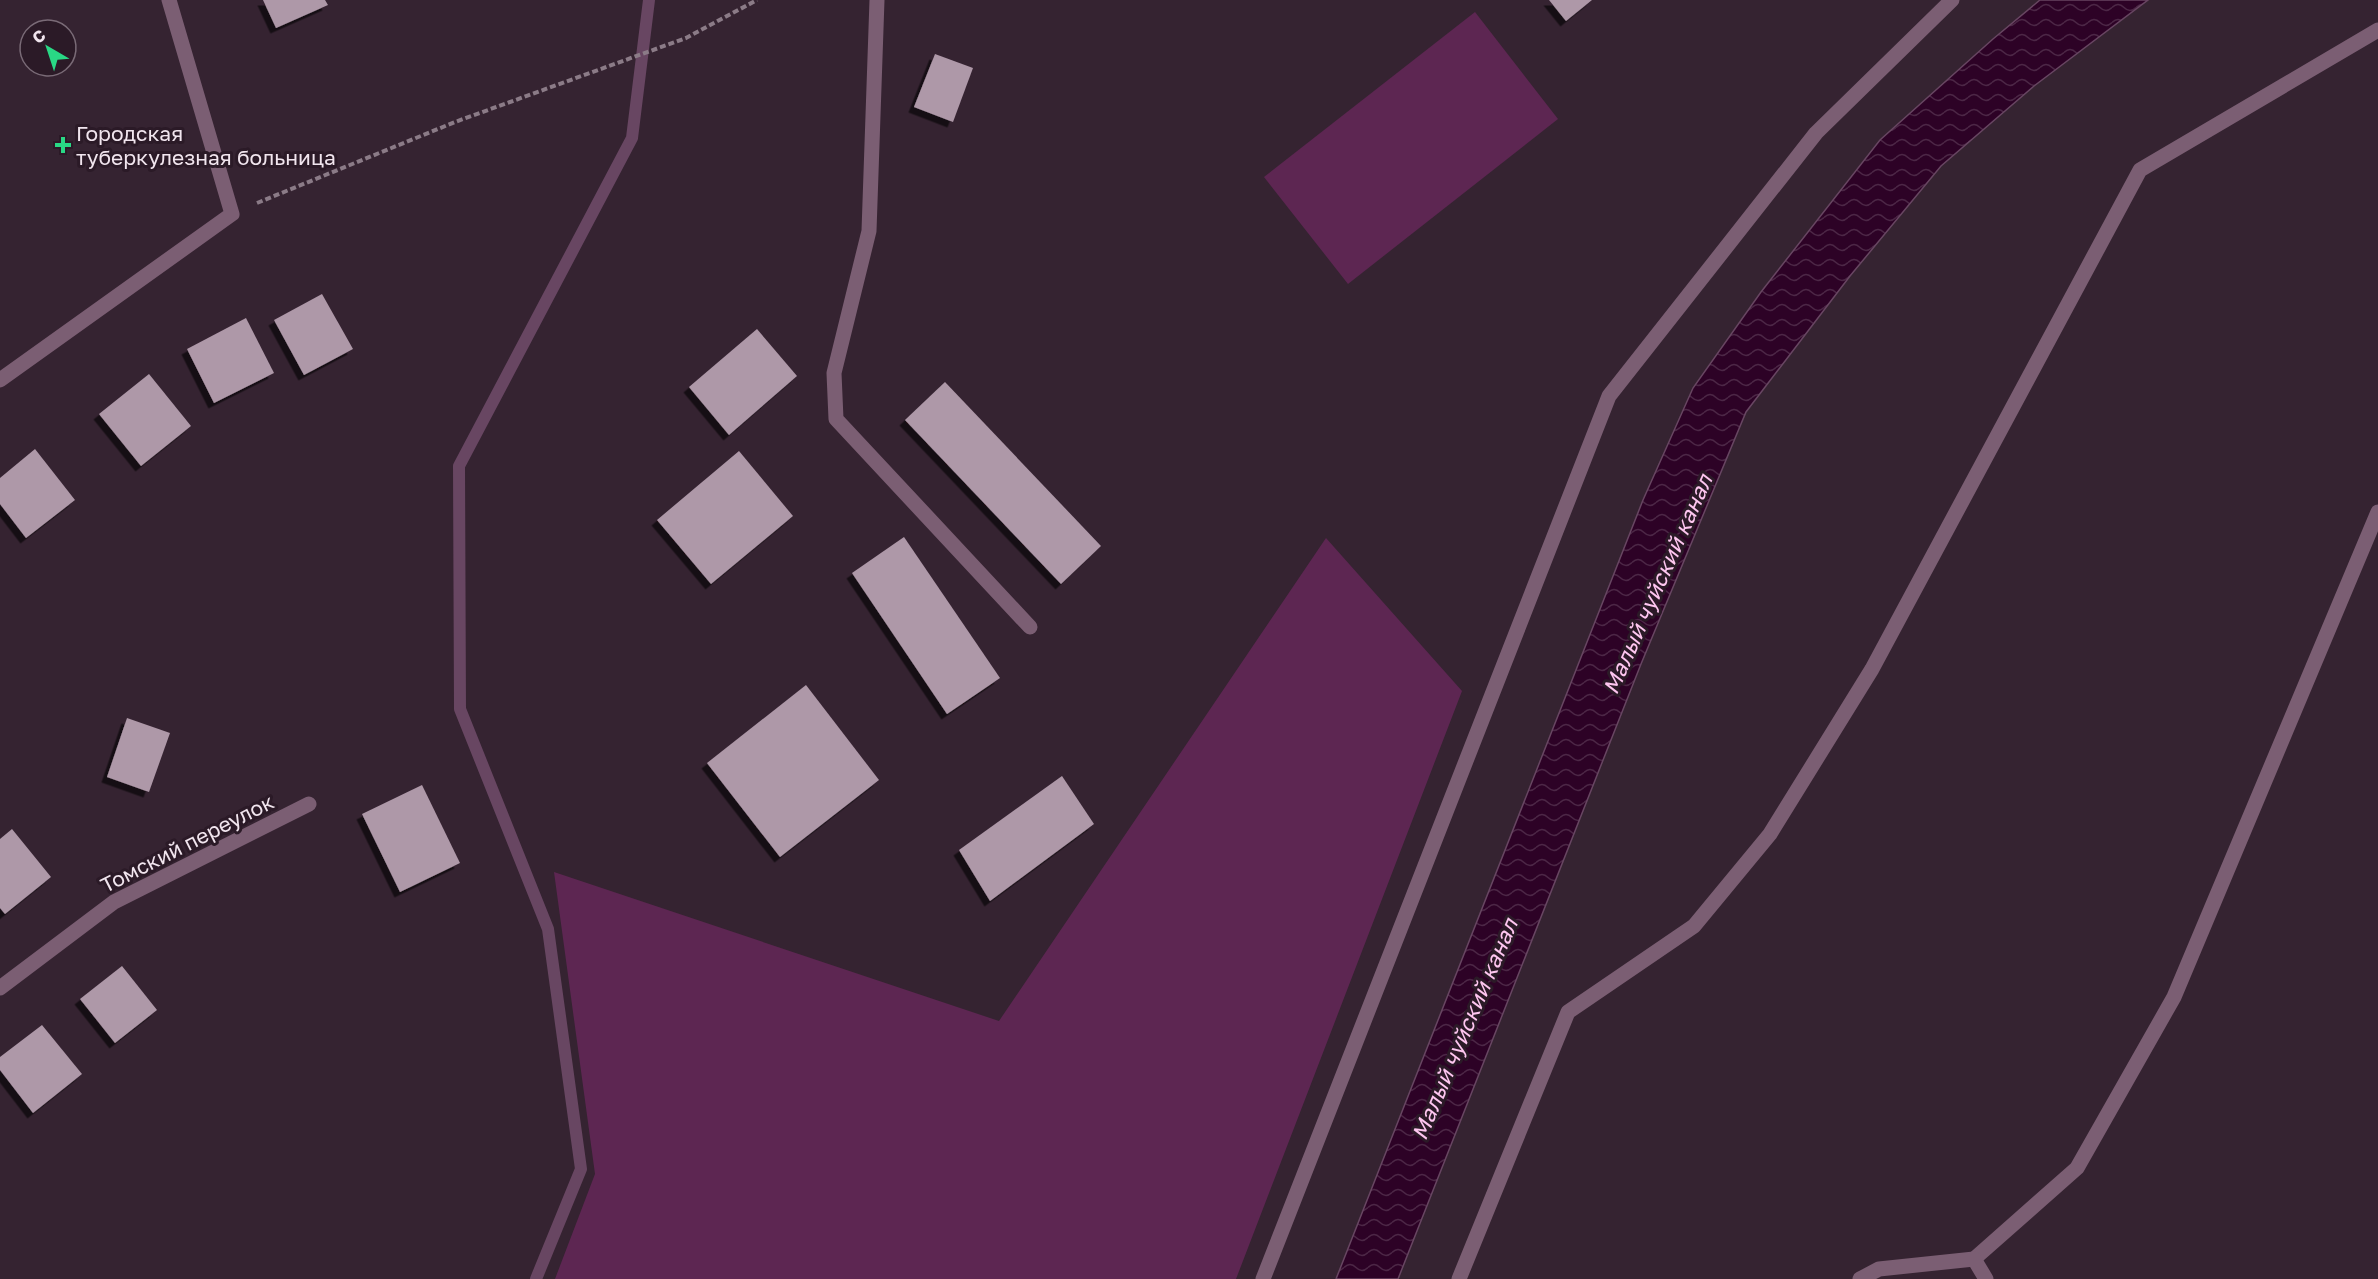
<svg xmlns="http://www.w3.org/2000/svg" width="2378" height="1279" font-family="'Golos Text',sans-serif">
<style>
.grass{fill:#5d2652}
.water{fill:url(#water-waves);stroke:#684662;stroke-width:1.5}
.lines{fill:none;stroke-linecap:round;stroke-linejoin:round}
.stream{stroke:#684662;stroke-width:12}
.building{fill:#ae98a8;filter:url(#shadow)}
.path{stroke:#8b7b87;stroke-width:4;stroke-dasharray:6 3;stroke-linecap:butt}
.street{stroke:#7b5e73;stroke-width:15}
.poi-dot{fill:#29d885;stroke:#2b1a27;stroke-width:2}
.labels{text-anchor:middle;dominant-baseline:central;stroke-width:6;stroke-linejoin:round;paint-order:stroke}
.poi-label{font-size:21px;fill:#f1e5ee;stroke:#2b1a27;text-anchor:start}
.street-label{font-size:21px;fill:#f1e5ee;stroke:#2b1a27}
.water-label{font-size:22px;font-style:italic;fill:#fec6f0;stroke:#2b1a27}
</style>
<defs>
<pattern id="water-waves" width="16" height="10" patternUnits="userSpaceOnUse" patternTransform="scale(1.5)"><rect width="16" height="10" fill="#2d0226"/><path d="M0 5q4-4 8 0t8 0" fill="none" stroke="#4c2746"/></pattern>
<filter id="shadow"><feDropShadow dx="-5.5" dy="5.5" stdDeviation="0" flood-color="#0009"/></filter>
</defs>
<rect width="100%" height="100%" fill="#352331"/>
<!-- grass -->
<g class="grass">
<path d="M1475,12l83,107 -210,165 -84,-107z"/>
<path d="M1326,538l136,153 -226,588h-681l40,-105 -41,-302 445,149z"/>
</g>
<!-- water -->
<path class="water" d="M2040,0h108l-114,86 -93,80 -91,110 -104,136 -105,252 -243,615h-62l307,-779 50,-112 68,-96 119,-152 113,-101z"/>
<g class="lines">
<!-- stream -->
<path class="stream" d="M536,1279l45,-110 -33,-240 -88,-220 -1,-243 173,-328 17,-138"/>
</g>
<!-- building -->
<g class="building">
<path d="M263,0h62l3,5 -52,23z"/>
<path d="M1549,0h43l-26,21z"/>
<path d="M935,54l38,14 -20,54 -39,-15z"/>
<path d="M322,294l31,55 -49,26 -30,-55z"/>
<path d="M246,318l28,55 -60,30 -27,-54z"/>
<path d="M757,329l40,47 -68,59 -40,-48z"/>
<path d="M149,374l42,52 -50,40 -42,-52z"/>
<path d="M945,382l156,164 -40,38 -156,-164z"/>
<path d="M35,449l40,51 -49,38 -26,-34v-26z"/>
<path d="M739,451l54,65 -82,68 -54,-64z"/>
<path d="M904,537l96,141 -53,36 -95,-141z"/>
<path d="M806,685l73,95 -99,77 -73,-94z"/>
<path d="M127,718l43,15 -21,59 -42,-15z"/>
<path d="M1062,776l32,48 -104,77 -31,-51z"/>
<path d="M422,785l38,78 -60,29 -38,-78z"/>
<path d="M12,829l39,48 -46,37 -5,-6v-69z"/>
<path d="M122,966l35,44 -42,33 -35,-44z"/>
<path d="M42,1025l40,49 -49,39 -33,-43v-13z"/>
</g>
<g class="lines">
<!-- path -->
<path class="path" d="M257,203l198,-81 231,-84 71,-38"/>
<!-- street -->
<g class="street">
<path d="M877,0l-8,231 -35,142 2,46 194,208"/>
<path d="M0,380l232,-166 -63,-214"/>
<path d="M0,988l114,-86 195,-98"/>
<path d="M1974,1259l103,-91 97,-171 204,-485"/>
<path d="M1263,1279l346,-883 207,-263 136,-133"/>
<path d="M1459,1279l109,-267 126,-86 76,-92 102,-165 268,-499 238,-140"/>
<path d="M1860,1279l19,-10 95,-10 12,20"/>
</g>
</g>
<!-- markers -->
<path class="poi-dot" d="M60 136h6v6h6v6h-6v6h-6v-6h-6v-6h6z"/>
<g class="labels">
<!-- poi labels -->
<g class="poi-label">
<text x="76" y="133">Городская<tspan x="76" dy="24">туберкулезная больница</tspan></text>
</g>
<!-- street labels -->
<g class="street-label">
<text transform="translate(187 843) rotate(-27)">Томский переулок</text>
</g>
<!-- water labels -->
<g class="water-label">
<text transform="translate(1657 584) rotate(-66)">Малый чуйский канал</text>
<text transform="translate(1464 1029) rotate(-67)">Малый чуйский канал</text>
</g>
</g>
<!-- north arrow -->
<g transform="translate(48 48) rotate(321)"><circle r="28" fill="#2b1a27" stroke="#7a6b77" stroke-width="1.5"/>
<path d="M0-4.5L10 22L0 15L-10 22Z" fill="#29d885"/>
<text y="-9" font-size="16" font-weight="bold" text-anchor="middle" fill="#f1e5ee">С</text>
</g>
</svg>
